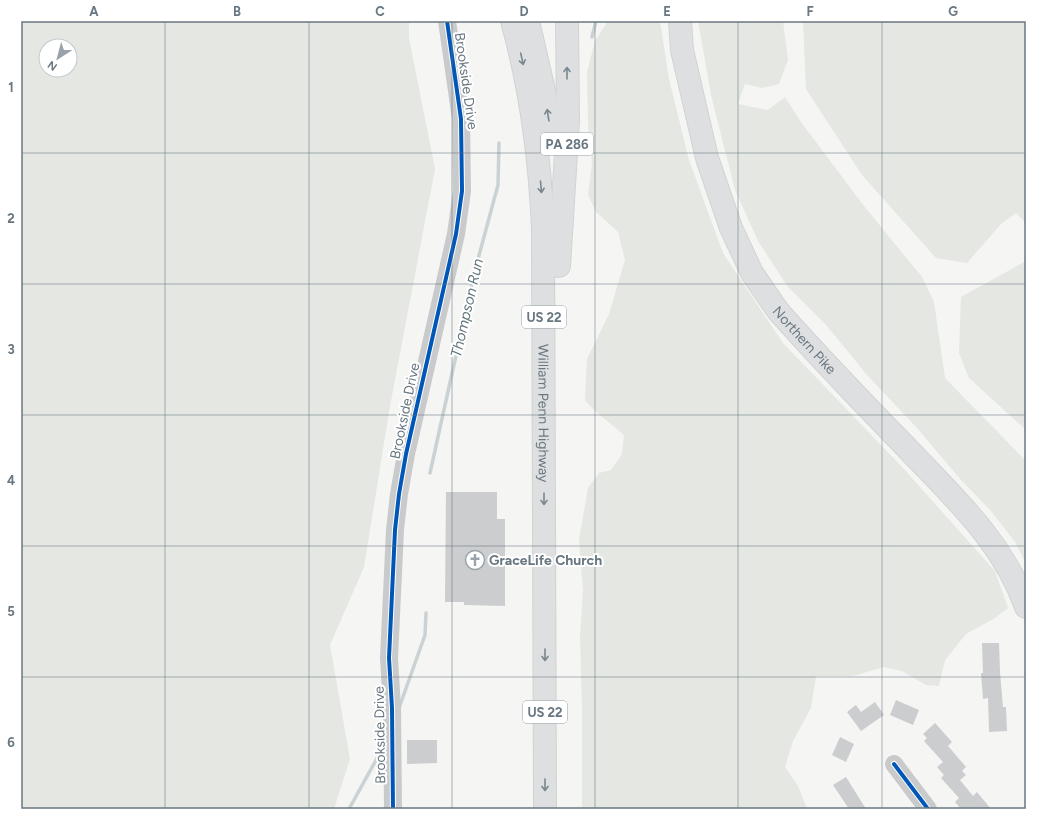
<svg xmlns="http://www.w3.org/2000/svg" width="1047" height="830" font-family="Figtree,sans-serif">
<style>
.green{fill:#e5e7e2;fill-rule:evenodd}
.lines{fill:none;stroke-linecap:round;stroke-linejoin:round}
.stream{stroke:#cad2d4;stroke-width:3.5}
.building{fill:#cccdce}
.major-casing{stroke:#d2d3d3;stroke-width:24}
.highway-casing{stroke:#d1d2d2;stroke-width:24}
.minor{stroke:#c9cacb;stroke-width:18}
.major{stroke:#dedfe0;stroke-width:22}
.highway{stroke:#dedfe0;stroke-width:22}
.cycleway-casing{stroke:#fff;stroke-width:6}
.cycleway{stroke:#0057b8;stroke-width:4}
.oneway{stroke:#7a878f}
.grid{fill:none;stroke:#687781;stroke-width:1;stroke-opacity:0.55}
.labels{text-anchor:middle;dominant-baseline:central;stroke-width:4;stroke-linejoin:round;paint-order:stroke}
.shield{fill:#fff;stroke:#95a0a7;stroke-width:1}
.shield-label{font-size:13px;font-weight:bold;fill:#687781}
.street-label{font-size:14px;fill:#687781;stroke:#fff}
.poi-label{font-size:14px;font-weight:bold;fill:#687781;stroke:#fff;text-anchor:start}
.water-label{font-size:15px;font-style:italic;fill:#63787e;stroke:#fff}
.neatline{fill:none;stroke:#687781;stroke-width:1.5}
.grid-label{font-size:13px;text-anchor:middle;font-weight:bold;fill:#687781}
</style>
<rect width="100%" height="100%" fill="#f5f5f4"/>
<!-- green -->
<g class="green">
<path d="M21,21h388v17l26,131 -45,237 -26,161 -34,78 20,114 -16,50h-313zM46,46h24v24h-24z"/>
<path d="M608,21h52l9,58 20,81 34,93 60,90 120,125 92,103 13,37 -13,10 -29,16 -21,26 -6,26 -13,-1 -24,-14 -18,-4 -31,9h-37l-5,32 -18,33 -8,26 13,19 9,23h-225v-103l-2,-69 3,-46 -4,-51 9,-52 11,-15 12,-3 11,-16 2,-19c-14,-13 -27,-20 -39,-35l2,-41 22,-45 16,-54 -7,-28 -22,-20 -8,-17 4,-31 -4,-41 -1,-51 8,-31z"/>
<path d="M698,21h85l5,39 -9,24 -17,4 -17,-4 -7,20 30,6 17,-13 16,25 63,84 58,71 12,25 11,76 81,83v103l-11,-22 -24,-31 -30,-31 -44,-52 -50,-53 -40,-49 -39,-39 -30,-46 -23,-51 -24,-95z"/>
<path d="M803,21h223v202l-10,-10 -15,11 -34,39 -31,-5 -74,-83 -56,-86z"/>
<path d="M1026,261v169l-57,-52 -10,-25 2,-56z"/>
</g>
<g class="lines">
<!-- stream -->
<g class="stream">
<path d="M592,37l4,-16"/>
<path d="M430,473l44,-199 24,-89 1,-42"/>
<path d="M399,708l26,-73 1,-22"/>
<path d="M349,809l26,-47 10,-21"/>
</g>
</g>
<!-- building -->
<g class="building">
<path d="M446,492h51v27h8v87l-41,-1v-3h-19z"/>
<path d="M982,643h17l1,29 3,35h3l1,24 -18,1 -1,-34 -5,1 -2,-26h2z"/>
<path d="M896,700l23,10 -6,15 -23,-10z"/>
<path d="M875,702l9,13 -23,16 -14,-19 9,-7 5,7z"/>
<path d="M935,723l17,19 -4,4 18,21 -4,4 4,4 -6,5 13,16 4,-4 14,17h-30l-6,-7 4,-4 -18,-20 3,-3 -7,-8 6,-5 -19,-21 3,-3 -4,-4z"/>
<path d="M840,737l14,7 -8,18 -14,-7z"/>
<path d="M407,740h30v23l-30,1z"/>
<path d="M846,777l20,32h-17l-16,-24z"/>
</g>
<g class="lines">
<!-- major casing -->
<g class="major-casing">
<g id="major">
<path id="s1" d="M680,21l2,29 25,108 24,70 21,45 26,38c41,46 84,91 127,135 47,50 98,95 121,161"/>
<path d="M559,266l9,-145 -1,-100"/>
</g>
</g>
<!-- highway casing -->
<g class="highway-casing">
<g id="highway">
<path id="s2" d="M512,21c19,68 28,138 31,208l2,580"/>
<path d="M528,21l17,74 7,47"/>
</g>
</g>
<!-- minor -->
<g class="minor">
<path d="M894,764l34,45"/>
<path d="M393,809l-1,-101 -3,-50 6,-128 4,-36 7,-40 50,-220 6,-43 -1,-72 -14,-98"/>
</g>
<!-- major -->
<use href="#major" class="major"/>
<!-- highway -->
<use href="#highway" class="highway"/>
<!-- cycleway casing -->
<g class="cycleway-casing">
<g id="cycleway">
<path d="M894,764l34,45"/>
<path d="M393,809l-1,-101 -3,-50 6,-128 4,-36 7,-40 50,-220 6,-43 -1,-72 -14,-98"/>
</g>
</g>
<!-- cycleway -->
<use href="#cycleway" class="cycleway"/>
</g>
<!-- one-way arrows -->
<defs><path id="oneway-shaft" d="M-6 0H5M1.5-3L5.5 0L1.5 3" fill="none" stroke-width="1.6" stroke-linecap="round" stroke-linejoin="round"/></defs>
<g class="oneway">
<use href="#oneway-shaft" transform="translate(522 59) rotate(77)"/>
<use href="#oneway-shaft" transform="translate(567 73) rotate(-90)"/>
<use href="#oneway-shaft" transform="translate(548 115) rotate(-99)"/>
<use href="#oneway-shaft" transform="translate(541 187) rotate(85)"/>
<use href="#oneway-shaft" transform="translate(544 499) rotate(90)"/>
<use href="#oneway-shaft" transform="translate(545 655) rotate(90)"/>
<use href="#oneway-shaft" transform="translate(545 785) rotate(90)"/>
</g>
<!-- grid -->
<path class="grid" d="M165,21v788M309,21v788M452,21v788M595,21v788M738,21v788M882,21v788M21,153h1005M21,284h1005M21,415h1005M21,546h1005M21,677h1005"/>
<!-- icons -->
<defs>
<g id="church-ring" transform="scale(1)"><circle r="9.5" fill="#fff" stroke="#99a3a9" stroke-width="1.5"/><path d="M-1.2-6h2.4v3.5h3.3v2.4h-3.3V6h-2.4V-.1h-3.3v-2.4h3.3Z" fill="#99a3a9"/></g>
</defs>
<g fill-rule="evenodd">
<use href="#church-ring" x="475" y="560"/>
</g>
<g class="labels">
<!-- shield labels -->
<g class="shield">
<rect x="541" y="133" width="52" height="22" rx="3"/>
<rect x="522" y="306" width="44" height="22" rx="3"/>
<rect x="523" y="701" width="44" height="22" rx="3"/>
</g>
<g class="shield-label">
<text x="567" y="144">PA 286</text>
<text x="544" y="317">US 22</text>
<text x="545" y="712">US 22</text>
</g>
<!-- street labels -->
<g class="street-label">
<text transform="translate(466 81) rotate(82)">Brookside Drive</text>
<text stroke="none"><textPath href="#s1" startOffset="349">Northern Pike</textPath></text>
<text transform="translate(405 411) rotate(-78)">Brookside Drive</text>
<text stroke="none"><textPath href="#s2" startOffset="395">William Penn Highway</textPath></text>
<text transform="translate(380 735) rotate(-91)">Brookside Drive</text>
</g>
<!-- poi labels -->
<g class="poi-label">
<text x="489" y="560">GraceLife Church</text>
</g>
<!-- water labels -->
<g class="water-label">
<text transform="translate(467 308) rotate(-77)">Thompson Run</text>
</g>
</g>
<!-- border -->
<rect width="1047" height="830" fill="none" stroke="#ffffff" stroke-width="44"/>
<!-- north arrow -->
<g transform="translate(58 58) rotate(216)"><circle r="19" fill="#ffffff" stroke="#c3c9cd"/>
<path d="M0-3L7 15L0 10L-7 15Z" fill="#99a3a9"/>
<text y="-6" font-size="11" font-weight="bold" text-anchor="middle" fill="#687781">N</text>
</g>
<rect x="22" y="22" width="1003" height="786" class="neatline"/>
<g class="grid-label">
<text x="94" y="16">A</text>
<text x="237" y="16">B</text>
<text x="380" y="16">C</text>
<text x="524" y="16">D</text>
<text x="667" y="16">E</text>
<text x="810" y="16">F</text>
<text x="953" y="16">G</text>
<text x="11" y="92">1</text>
<text x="11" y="223">2</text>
<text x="11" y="354">3</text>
<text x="11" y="485">4</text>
<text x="11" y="616">5</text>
<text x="11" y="747">6</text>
</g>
</svg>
